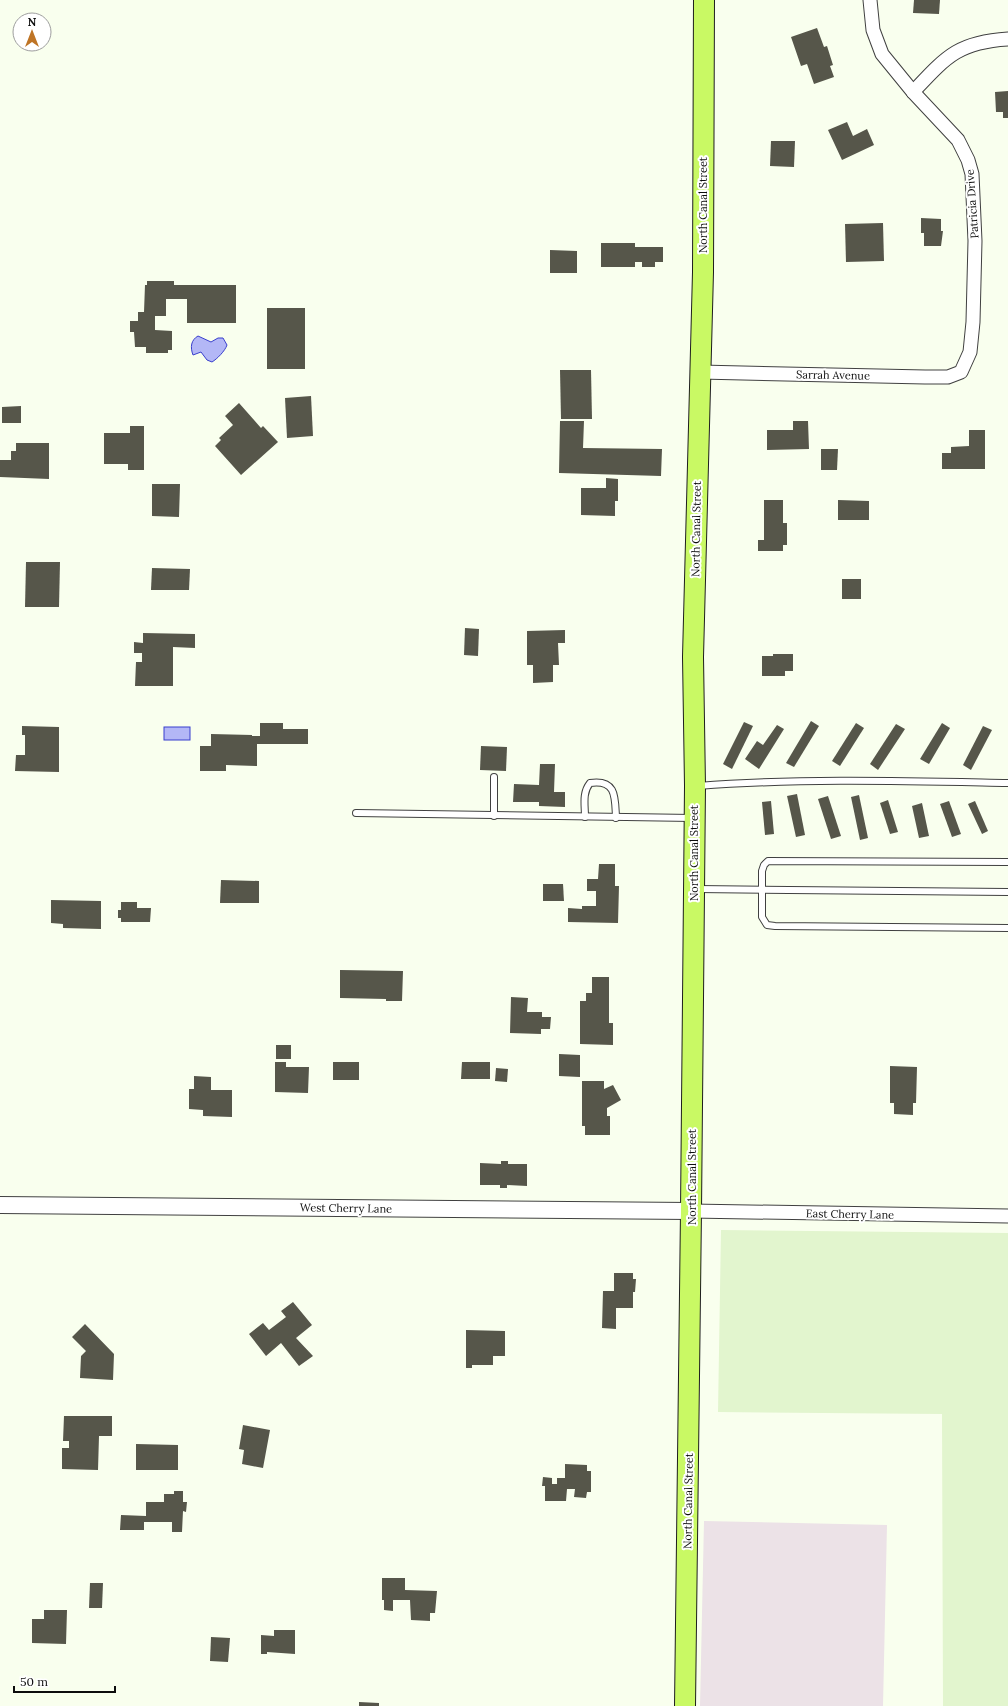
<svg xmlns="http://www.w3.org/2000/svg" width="1008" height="1706" font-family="Lora,serif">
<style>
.industrial{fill:#ece2e7}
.farmland{fill:#e2f5ce}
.water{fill:#b3b7f6;stroke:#393fcd}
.building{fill:#56564a}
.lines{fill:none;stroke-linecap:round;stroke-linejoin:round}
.service-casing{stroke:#404040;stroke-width:8}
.minor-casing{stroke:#404040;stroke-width:15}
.tertiary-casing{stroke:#404040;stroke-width:18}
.primary-casing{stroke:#1e1e1e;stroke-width:22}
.service{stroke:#fff;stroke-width:6}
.minor{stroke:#fff;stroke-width:13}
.tertiary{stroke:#fff;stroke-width:16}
.primary{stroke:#c9f964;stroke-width:20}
.labels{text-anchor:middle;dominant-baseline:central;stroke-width:4;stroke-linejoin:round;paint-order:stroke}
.street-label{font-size:11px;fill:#0d0d0d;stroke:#fff}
</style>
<rect width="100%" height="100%" fill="#f9ffee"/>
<!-- industrial -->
<path class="industrial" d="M704,1521l183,4 -4,181h-183z"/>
<!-- farmland -->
<path class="farmland" d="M721,1230l287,3v473h-65l-1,-292 -224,-2z"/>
<!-- water -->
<g class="water">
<path d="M198,336l13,6 7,-4h5l4,7c-2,6 -10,14 -15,17l-5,-2 -6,-8 -8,3c-3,-8 -2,-15 5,-19z"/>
<rect x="164" y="727" width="26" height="13"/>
</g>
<!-- building -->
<g class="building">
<path d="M914,0h26l-1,14 -26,-1z"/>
<path d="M817,28l7,19 3,-1 6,19 -3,1 4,11 -20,7 -7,-20 -6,2 -10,-29z"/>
<path d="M1008,91v27h-5v-6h-7l-1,-20z"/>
<path d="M847,122l6,14 14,-7 7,16 -32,15 -14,-30z"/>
<path d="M771,141h24l-1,26 -24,-1z"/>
<path d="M921,218l20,1v12h2l-2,15h-17v-13h-3z"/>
<path d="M883,223l1,38 -38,1 -1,-38z"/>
<path d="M601,243h34v4h28v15h-8v5h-13v-5h-7v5h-34z"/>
<path d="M550,250l27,1v22h-27z"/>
<path d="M147,281h27v4h62v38h-49v-24h-21v17h-11v14l17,1v19h-4v3h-22v-6h-11l-1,-15h-4v-11h8v-9h6l1,-27h2z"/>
<rect x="267" y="308" width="38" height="61"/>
<path d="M560,370h31l1,49h-31z"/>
<path d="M311,396l2,40 -26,2 -2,-40z"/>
<path d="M239,403l22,25 2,-2 15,16 -37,33 -26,-29 6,-6 -2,-2 14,-13 -8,-9z"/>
<path d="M21,406v17h-19v-16z"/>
<path d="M560,421h24l-1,27 79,1 -1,27 -102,-3z"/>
<path d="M793,421h15l1,28 -42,1v-20h26z"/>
<path d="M130,426h14v44h-16v-6h-24v-31h26z"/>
<path d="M969,430h16v39h-43v-16h9v-6l18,-1z"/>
<path d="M16,443h33v36l-49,-2v-17h11v-9h5z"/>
<path d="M821,449h17l-1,21h-16z"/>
<path d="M606,478l12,1v22h-3v15l-34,-1v-27h25z"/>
<path d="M152,484h28l-1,33 -27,-1z"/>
<path d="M764,500h19v23h4v22h-4v6h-25v-11h6z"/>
<path d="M838,500l31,1v19h-31z"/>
<path d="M26,562h34l-1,45h-34z"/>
<path d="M152,568l38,1 -1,21h-38z"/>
<rect x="842" y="579" width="19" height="20"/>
<path d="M465,628l14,1 -1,27 -14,-1z"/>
<path d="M565,630v13h-7l1,22h-6v17l-20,1v-18h-6v-34z"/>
<path d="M143,633l52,1v14l-22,-1v39h-38l1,-24h6v-9h-8v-11l9,1z"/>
<path d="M773,654h20v17h-8v5h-23v-20h11z"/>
<path d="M811,721l8,5 -25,41 -8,-4z"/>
<path d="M744,722l9,4 -21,43 -9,-5z"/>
<path d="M260,723h23v6h25v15h-51v22l-31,-1v6h-26v-25h11v-12l41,1v1h8z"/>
<path d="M856,723l8,5 -24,38 -8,-5z"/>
<path d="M942,723l8,5 -21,36 -9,-5z"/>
<path d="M896,724l9,5 -27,41 -8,-6z"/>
<path d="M777,725l7,4 -25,40 -14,-10 12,-18 6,4z"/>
<path d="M22,726l37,1v45l-44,-1 1,-16h9v-20h-3z"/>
<path d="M983,726l9,4 -21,40 -8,-5z"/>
<path d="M481,746l26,1 -1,24 -26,-1z"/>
<path d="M540,764h15l-1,28h11v15l-26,-1v-4h-26l1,-18 25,1z"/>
<path d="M797,794l8,41 -9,2 -9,-41z"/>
<path d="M859,795l9,43 -8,2 -9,-43z"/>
<path d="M828,796l13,40 -10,3 -13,-40z"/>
<path d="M888,800l10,32 -8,2 -10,-31z"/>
<path d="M771,801l3,33 -9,1 -3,-33z"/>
<path d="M949,801l12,33 -9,3 -12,-33z"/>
<path d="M975,801l13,30 -6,3 -14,-30z"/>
<path d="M922,803l7,33 -10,2 -7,-32z"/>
<path d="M599,864h16v22h4l-1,37 -50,-1v-14l14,1v-3h14v-15h-9v-12h11z"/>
<path d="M221,880l38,1v22h-39z"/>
<path d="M543,884h20l1,17h-21z"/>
<path d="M51,900l50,1v28l-38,-1v-4l-12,-1z"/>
<path d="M121,902h16v6h14l-1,14h-29v-4h-3v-8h3z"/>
<path d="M340,970l63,1 -1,30h-16v-2l-46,-1z"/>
<path d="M592,977h17v46h4v22l-33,-1v-43h6v-8h6z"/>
<path d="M511,997l17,1 -1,14h15v5h9l-1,12h-9v5l-31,-1z"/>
<rect x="276" y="1045" width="15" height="14"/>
<path d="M559,1054l21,1v22l-21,-1z"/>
<path d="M275,1062h11v5h23l-1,26 -33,-1z"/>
<rect x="333" y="1062" width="26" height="18"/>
<path d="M462,1062h28v17h-29z"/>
<path d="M890,1066l27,1 -1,36h-3v12l-19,-1v-11h-4z"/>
<path d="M496,1068l12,1 -1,13 -12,-1z"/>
<path d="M194,1076l17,1v13h21v27l-29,-1v-6l-14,-1v-20h5z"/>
<path d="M582,1081h22v8l9,-4 8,15 -14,8v8h3v19h-25v-9h-3z"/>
<path d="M501,1161h7v3h19v22l-20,-1v3h-7v-3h-20v-22l21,1z"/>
<path d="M614,1273h19v6h3l-1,13h-2v16h-17v21l-14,-1 1,-37h11z"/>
<path d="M293,1302l19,23 -16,13 17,18 -14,10 -18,-23 -15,13 -17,-22 14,-11 6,7 17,-13 -5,-6z"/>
<path d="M85,1324l29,30 -1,26 -33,-2 1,-22 5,-5 -14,-14z"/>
<path d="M466,1330l39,1v25h-12v9h-21v3h-6z"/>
<path d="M64,1416h48v20h-13l-1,34 -36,-1v-21h7v-7h-6z"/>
<path d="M243,1425l27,5 -7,38 -21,-4 2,-14 -5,-1z"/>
<path d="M136,1444l42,1v25h-42z"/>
<path d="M565,1464l22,1v6h4v21h-4l-1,6 -12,-1 1,-8h-8l-1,12h-21v-15h-3l1,-9 9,1v6h5v-6h8z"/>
<path d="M174,1491h9v11h4l-1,10 -3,-1 -1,21h-10v-10h-28v8h-24l1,-15 25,1v-14h18v-8h10z"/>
<path d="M382,1578h23v12l32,1 -2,22h-5v8l-19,-1 -1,-20h-17v11l-9,-1v-10h-2z"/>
<path d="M90,1583h13l-1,25h-13z"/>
<path d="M44,1610h23l-1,34 -34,-1v-24h12z"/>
<path d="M274,1630h21v24l-28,-2v2h-6v-19l13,1z"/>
<path d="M211,1637l19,1 -2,24 -18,-1z"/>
<path d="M359,1702l20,1v3h-20z"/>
</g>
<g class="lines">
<!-- service casing -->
<g class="service-casing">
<g id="service">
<path d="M698,786c104,-8 207,-5 310,-3"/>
<path d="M356,813l337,5"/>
<path d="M494,816v-39"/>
<path d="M585,817c0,-12 -3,-24 5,-34 27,-4 25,15 26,35"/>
<path d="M1008,862l-240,-1 -4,4 -2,6v46l5,8 8,1 233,2"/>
<path d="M697,889l311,3"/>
</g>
</g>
<!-- minor casing -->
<g class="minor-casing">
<g id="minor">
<path d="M913,92c33,-35 45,-50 95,-53"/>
<path d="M700,372l225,5h23l13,-5 9,-20 3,-30 2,-81 -3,-67 -4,-14 -10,-20 -45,-48 -31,-38 -9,-24 -3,-30"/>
<path d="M691,1211l317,5"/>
</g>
</g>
<!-- tertiary casing -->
<g class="tertiary-casing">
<path id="tertiary" d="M0,1205l691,6"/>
</g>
<!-- primary casing -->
<g class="primary-casing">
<path id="primary" d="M685,1706l6,-495 4,-425 -2,-129 10,-385 1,-272"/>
</g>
<!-- service -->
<use href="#service" class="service"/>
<!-- minor -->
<use href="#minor" class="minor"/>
<!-- tertiary -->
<use href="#tertiary" class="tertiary"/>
<!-- primary -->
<use href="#primary" class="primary"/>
</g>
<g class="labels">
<!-- street labels -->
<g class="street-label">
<text transform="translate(972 204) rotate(-94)">Patricia Drive</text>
<text transform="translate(703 205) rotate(-90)">North Canal Street</text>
<text transform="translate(833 375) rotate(1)">Sarrah Avenue</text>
<text transform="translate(696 529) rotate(-89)">North Canal Street</text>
<text transform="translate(694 853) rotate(-90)">North Canal Street</text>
<text transform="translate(692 1177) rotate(-90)">North Canal Street</text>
<text transform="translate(346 1208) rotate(1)">West Cherry Lane</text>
<text transform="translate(850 1214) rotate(1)">East Cherry Lane</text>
<text transform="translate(688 1501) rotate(-89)">North Canal Street</text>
</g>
</g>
<!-- north arrow -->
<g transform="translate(32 32)"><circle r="19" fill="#ffffff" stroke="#9e9e9e"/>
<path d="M0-3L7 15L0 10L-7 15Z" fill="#be7425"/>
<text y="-6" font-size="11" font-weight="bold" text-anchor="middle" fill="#0d0d0d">N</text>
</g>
<!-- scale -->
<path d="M14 1686v6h101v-6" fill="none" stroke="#0d0d0d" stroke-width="2"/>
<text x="20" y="1686" font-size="12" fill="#0d0d0d" stroke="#ffffff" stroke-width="3" paint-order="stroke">50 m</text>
</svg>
